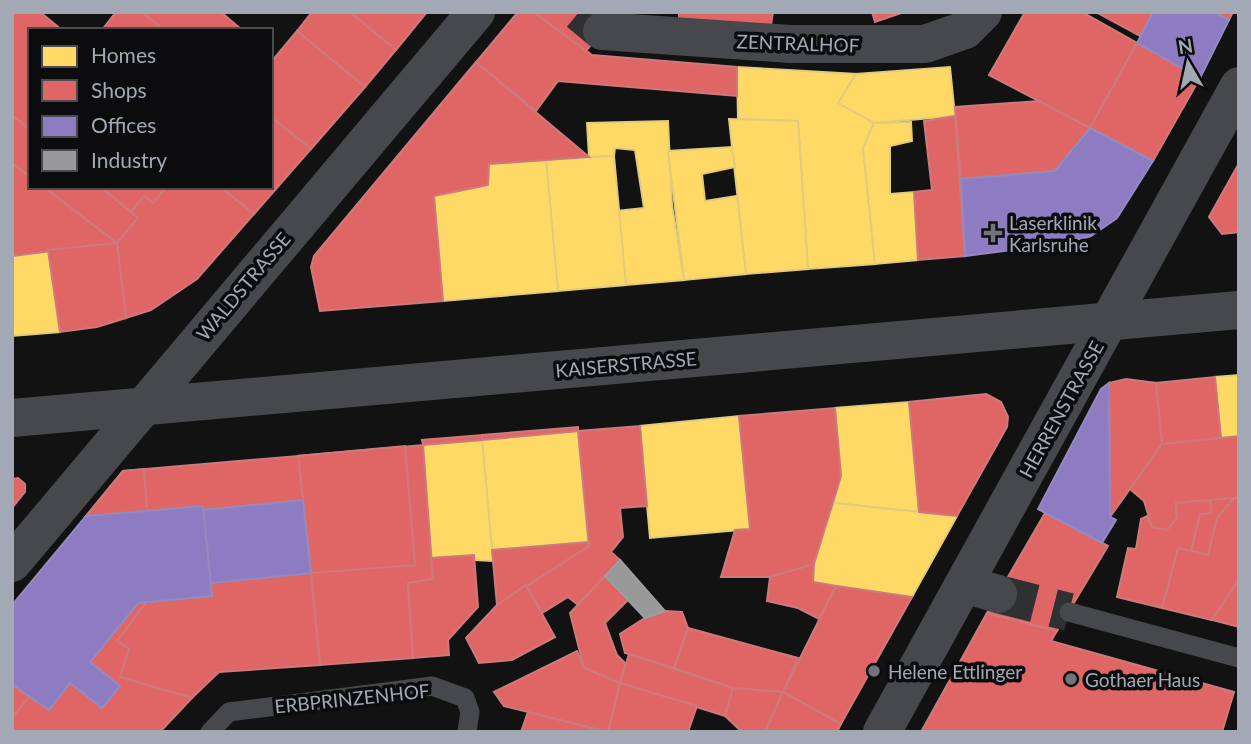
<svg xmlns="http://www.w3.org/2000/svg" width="1251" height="744" font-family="Lato,sans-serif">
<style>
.homes{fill:#ffd966;stroke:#e3cb7d;stroke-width:2}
.shops{fill:#e06666;stroke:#cd7a7d;stroke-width:2}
.offices{fill:#8e7cc3;stroke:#948abe;stroke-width:2}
.industry{fill:#999;stroke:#9c9ea1;stroke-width:2}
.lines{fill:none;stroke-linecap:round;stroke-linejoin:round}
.street-tunnel{stroke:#2f3032;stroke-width:38;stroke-dasharray:38 19;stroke-linecap:butt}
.lane{stroke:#46484b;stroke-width:19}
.street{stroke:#46484b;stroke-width:38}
.poi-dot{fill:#70747b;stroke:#0c0c0e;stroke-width:2.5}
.labels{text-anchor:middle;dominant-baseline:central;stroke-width:7;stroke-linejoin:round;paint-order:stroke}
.street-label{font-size:19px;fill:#a2a9b4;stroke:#0c0c0e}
.poi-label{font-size:19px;fill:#a2a9b4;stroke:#0c0c0e;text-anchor:start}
</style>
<rect width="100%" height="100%" fill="#121212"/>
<!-- homes -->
<g class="homes">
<path d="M737,67l119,7 -18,29 36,20 -11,25 12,116 -67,5 -10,-148 -60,-2z"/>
<path d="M950,67l5,49 -81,7 -36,-20 18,-29z"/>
<path d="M729,119l69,2 10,148 -62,5z"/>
<path d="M668,121l4,84 12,75 -58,5 -9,-74 27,-3 -9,-58 -20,-2 -1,8 -25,1 -2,-34z"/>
<path d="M911,122l1,19 -22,5v48l24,-2 4,68 -43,4 -12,-116 11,-25z"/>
<path d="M732,147l3,20 -33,7 3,27 32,-5 9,78 -62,6 -16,-129z"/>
<path d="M614,156l12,129 -68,6 -12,-131z"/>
<path d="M546,160l12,131 -115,10 -9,-105 54,-11 1,-21z"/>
<path d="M48,250l12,82 -48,4v-80z"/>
<path d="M1239,375v61l-18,2 -6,-61z"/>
<path d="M909,402l10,110 -85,-9 7,-27 -6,-68z"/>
<path d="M739,416l11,113 -100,9 -10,-112z"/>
<path d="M578,431l10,111 -96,8 -10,-110z"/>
<path d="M482,440l11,121 -18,-1 -1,-5 -43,3 -8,-113z"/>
<path d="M834,503l85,9 38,4 -45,81 -99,-15 1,-18 10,-37z"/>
</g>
<!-- shops -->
<g class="shops">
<path d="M12,12h28l22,18h-32v100l-18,-15z"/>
<path d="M116,12h26l22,18h-62z"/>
<path d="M142,12h79l21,18h-78z"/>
<path d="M312,12h38l46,38 -31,37 -68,-56z"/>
<path d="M350,12h77l-31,38z"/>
<path d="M518,12h16l58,43 145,12v29l-179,-15 -22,30 -60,-49z"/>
<path d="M534,12h88l-1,8 -7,-3 -28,34z"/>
<path d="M679,12h94l-3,19 -91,-13z"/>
<path d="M872,12h32l-29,10z"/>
<path d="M1025,12h57l55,31 -47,85 -101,-53z"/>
<path d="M1096,12h57l-13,24z"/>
<path d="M1214,12h19l-4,8z"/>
<path d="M297,31l68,56 -54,62 -40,-32v-55z"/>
<path d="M1137,43l63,35 -47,83 -63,-33z"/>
<path d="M476,62l113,95 -100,7 -1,21 -54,11 9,105 -123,10 -9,-44 3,-11z"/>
<path d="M1039,101l51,27 -35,43 -94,8 -6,-72z"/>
<path d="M12,115l18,15v47l-18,-14z"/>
<path d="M955,116l10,140 -47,4 -4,-68 18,-2 -8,-69z"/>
<path d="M271,117l40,32 -57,65 -34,-27h51z"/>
<path d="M12,163l18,14v10h14l73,56 -105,13z"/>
<path d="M1239,163v69l-17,2 -13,-17z"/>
<path d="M44,187h57l37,31 -21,25z"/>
<path d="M101,187h65l-13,16 -9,-7 -13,16z"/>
<path d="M166,187h54l34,27 -57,65 -46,31 -25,8 -9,-75 21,-25 -7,-6 13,-16 9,7z"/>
<path d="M117,243l9,75 -29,9 -37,5 -12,-82z"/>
<path d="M1215,377l6,61 -59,6 -6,-61z"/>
<path d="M1126,379l30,4 6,61 -52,73 -1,-134z"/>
<path d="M986,394l15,8 7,15 -1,10 -50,89 -38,-4 -10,-110z"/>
<path d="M835,408l6,68 -27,88 -44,13h-49l14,-47 15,-1 -11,-113z"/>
<path d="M640,426l7,80 -27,2 3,29 -12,15 9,8 -42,45 -10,-8 -26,16 -16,-28 63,-39 -11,-115z"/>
<path d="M578,427v4l-96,9v-5z"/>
<path d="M482,435v5l-59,5 -1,-5z"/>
<path d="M1239,436v62l-63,5 1,15 -4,7 -6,5 -15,-3 -8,-26 -14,-12 32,-45z"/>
<path d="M423,445l10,134 -25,4 5,75 -93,7 -22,-209z"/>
<path d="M405,446l10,119 -104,8 -13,-117z"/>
<path d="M298,456l5,44 -100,10v-4l-117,10 37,-45z"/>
<path d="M144,469l3,42 -61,5 37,-45z"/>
<path d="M18,478l7,6v8l-13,16v-29z"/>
<path d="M1234,498l-17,20 -9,37 -17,-4 9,-37 11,-1 -1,-13z"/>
<path d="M1234,498h5v81l-27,41 -50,-12 16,-60 30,7 9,-37z"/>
<path d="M1210,500l1,13 -11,1 -9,37 -13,-3 -16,60 -45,-11 11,-49 8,1 5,-30 6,-3 5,11 15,3 10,-12 -1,-15z"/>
<path d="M1045,513l63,33 -51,85 -70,-18z"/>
<path d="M588,542l1,4 -92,59 -5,-55z"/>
<path d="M474,555l4,52 -30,33 1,15 -36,3 -5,-75 25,-4 -2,-21z"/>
<path d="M814,564l-1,18 23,4 -17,33 -21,-11 -31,-7 3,-24z"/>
<path d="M311,573l9,92 -101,7 -27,26 -72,-21 9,-28 -12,-8 29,-39 66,-6 -2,-13z"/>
<path d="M605,576l23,24 -23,23 12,32 9,9 -6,19 -36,-15 -14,-55z"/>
<path d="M1239,579v48l-27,-7z"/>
<path d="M526,585l29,52 -43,23 -33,3 -13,-25 31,-33z"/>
<path d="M836,586l76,11 -71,127 -58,-32z"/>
<path d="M146,602l-29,39 12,8 -9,28 72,21 -32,34h-148v-14l17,-21 20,13 21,-27 32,25 18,-22 -30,-24 48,-59z"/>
<path d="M665,611l17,1 6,16 -14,40 -49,-15 -5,-19 25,-16z"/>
<path d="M987,613l70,18 -6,10 183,51 -12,40h-301z"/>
<path d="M688,628l110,30 -15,34 -50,-4 -59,-20z"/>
<path d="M577,651l7,17 36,15 -12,49 -104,-26 -10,-14z"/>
<path d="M629,654l104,34 -8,28 -105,-33z"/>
<path d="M620,683l77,23 -9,26h-80z"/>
<path d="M12,684l17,13 -17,21z"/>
<path d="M733,688l50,4 -18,40h-23l-17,-16z"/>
<path d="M783,692l58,32 -4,8h-72z"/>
<path d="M528,712l79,20h-86z"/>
</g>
<!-- offices -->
<g class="offices">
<path d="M1153,12h61l15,8 -29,58 -63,-35z"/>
<path d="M1090,128l63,33 -36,57 -26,18 -24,7 -102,13 -4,-77 94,-8z"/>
<path d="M1109,383l1,134 6,3 -14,23 -64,-34 63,-120z"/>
<path d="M303,500l8,73 -101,10 -7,-73z"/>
<path d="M203,506l9,90 -74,7 -48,59 30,24 -18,22 -32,-25 -21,27 -37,-26v-79l74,-89z"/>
</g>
<!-- industry -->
<path class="industry" d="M620,560l45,51 -20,7 -40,-42z"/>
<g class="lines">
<!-- street-tunnel -->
<g class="street-tunnel">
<path d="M579,12l23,19"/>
<path d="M998,594l71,18"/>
</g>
<!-- lane -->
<g class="lane">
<path d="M1069,612l170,46"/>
<path d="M210,732l19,-20 203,-26 33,12 5,14 -3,20"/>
</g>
<!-- street -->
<g class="street">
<path d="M602,31l188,13h135l40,-14 18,-18"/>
<path d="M12,418l1227,-108"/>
<path d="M12,563l464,-551"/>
<path d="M964,584l34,10"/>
<path d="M882,732l357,-646"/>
</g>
</g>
<!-- markers -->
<g class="poi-dot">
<path d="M989.5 222.5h7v7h7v7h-7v7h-7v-7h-7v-7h7z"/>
<circle cx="874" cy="671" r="7"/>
<circle cx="1071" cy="679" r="7"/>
</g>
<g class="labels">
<!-- street labels -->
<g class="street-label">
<text transform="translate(798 43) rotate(2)">ZENTRALHOF</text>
<text transform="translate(243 286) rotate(-50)">WALDSTRASSE</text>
<text transform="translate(626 364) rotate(-5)">KAISERSTRASSE</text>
<text transform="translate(1061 409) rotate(-61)">HERRENSTRASSE</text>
<text transform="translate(352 698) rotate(-6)">ERBPRINZENHOF</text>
</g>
<!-- poi labels -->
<g class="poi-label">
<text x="1009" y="222">Laserklinik<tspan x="1009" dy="22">Karlsruhe</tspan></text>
<text x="888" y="671">Helene Ettlinger</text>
<text x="1085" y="679">Gothaer Haus</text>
</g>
</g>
<!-- border -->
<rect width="1251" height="744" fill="none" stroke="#a2a9b4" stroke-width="28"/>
<!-- legend -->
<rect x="28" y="28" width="245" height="161" fill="#0c0c0e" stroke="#484b50" stroke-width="2"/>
<rect x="42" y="46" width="35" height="21" fill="#ffd966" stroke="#484b50" stroke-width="2"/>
<text x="91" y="63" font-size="21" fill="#a2a9b4">Homes</text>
<rect x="42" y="80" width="35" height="21" fill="#e06666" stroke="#484b50" stroke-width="2"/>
<text x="91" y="98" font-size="21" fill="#a2a9b4">Shops</text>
<rect x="42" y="116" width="35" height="21" fill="#8e7cc3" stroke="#484b50" stroke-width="2"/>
<text x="91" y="133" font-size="21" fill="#a2a9b4">Offices</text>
<rect x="42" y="150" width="35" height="21" fill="#999999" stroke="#484b50" stroke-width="2"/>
<text x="91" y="168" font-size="21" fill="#a2a9b4">Industry</text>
<!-- north arrow -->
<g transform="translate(1188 63) rotate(351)" stroke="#0c0c0e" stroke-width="5" paint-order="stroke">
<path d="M0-5L12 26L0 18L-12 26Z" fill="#a2a9b4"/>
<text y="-10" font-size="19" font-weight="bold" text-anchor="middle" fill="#a2a9b4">N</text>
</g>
</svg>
